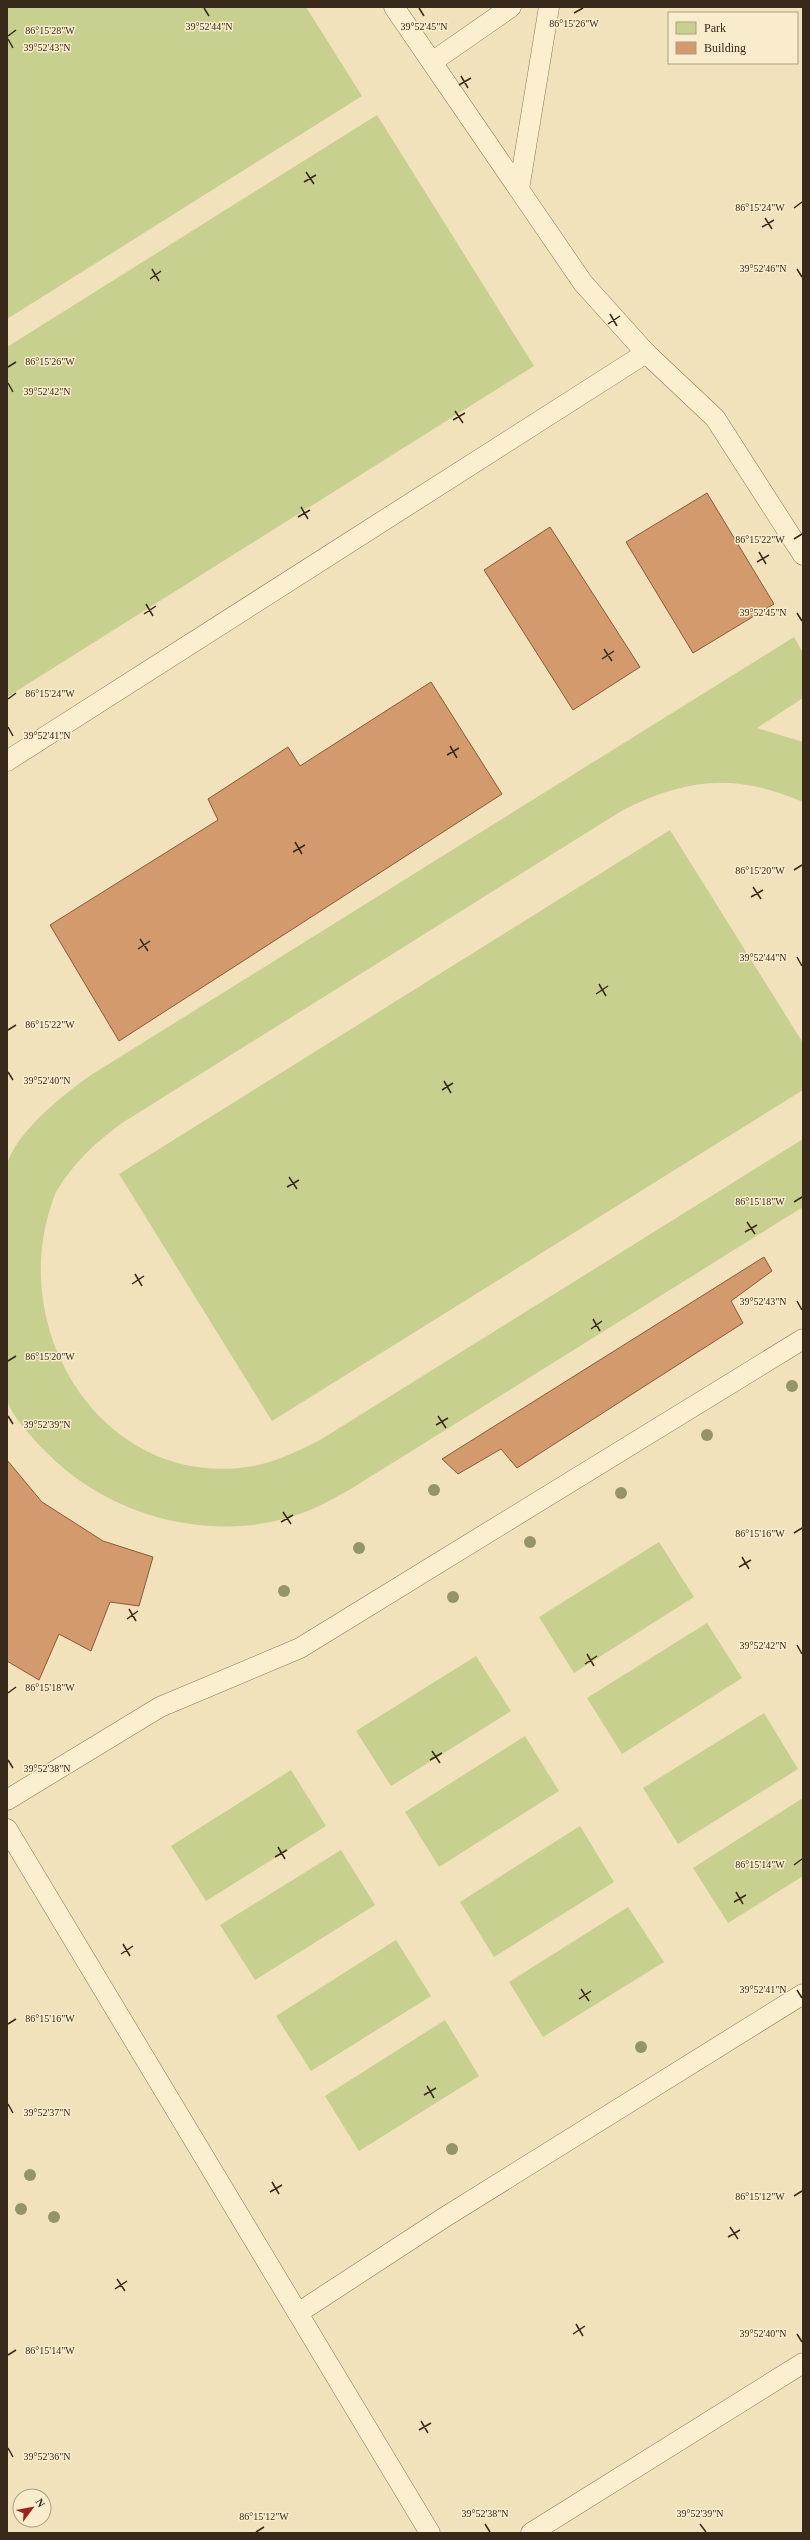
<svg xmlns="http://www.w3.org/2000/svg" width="810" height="2540" font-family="Georgia,serif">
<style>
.green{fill:#c7d08f}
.building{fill:#d39a6e;stroke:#8b5a38}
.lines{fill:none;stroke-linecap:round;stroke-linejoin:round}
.service-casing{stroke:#8a7254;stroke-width:21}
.service{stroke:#fcefcf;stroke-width:20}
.tree{fill:#949566}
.ticks{fill:none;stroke:#38291a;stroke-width:1.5}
.ticks-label{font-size:10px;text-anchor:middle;fill:#38291a;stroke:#f8eccc;stroke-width:3;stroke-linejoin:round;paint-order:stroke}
</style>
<rect width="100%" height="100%" fill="#f1e2bc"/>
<!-- green -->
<g class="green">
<path d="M7,7h299l56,89 -355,223z"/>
<path d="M377,115l157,251 -527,331v-350z"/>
<path d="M794,637l9,16v45l-46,30 46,14v60c-68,-29 -115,-24 -180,8l-501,313c-26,19 -49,40 -66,69 -56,137 50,304 202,273 22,-5 42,-15 62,-25l483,-301v68l-454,283c-12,6 -23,13 -34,18 -89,39 -199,14 -267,-54 -12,-12 -36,-37 -41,-54 -3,-13 0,-38 0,-53 0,-47 0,-94 0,-140 0,-14 -4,-34 1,-46 12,-32 56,-67 83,-86z"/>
<path d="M670,830l133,213v47l-531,331 -153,-247z"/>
<path d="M659,1542l35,55 -120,76 -35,-56z"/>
<path d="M707,1623l35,55 -120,76 -35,-56z"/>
<path d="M476,1656l35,55 -120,75 -35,-55z"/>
<path d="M764,1713l34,56 -120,75 -35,-56z"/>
<path d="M525,1736l34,55 -120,76 -34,-55z"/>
<path d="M291,1770l35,56 -120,75 -35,-55z"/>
<path d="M803,1798v78l-75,47 -35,-55z"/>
<path d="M580,1826l34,56 -120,75 -34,-55z"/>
<path d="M341,1850l34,55 -120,75 -35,-55z"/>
<path d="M628,1907l36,55 -121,75 -34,-55z"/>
<path d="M396,1940l35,56 -120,75 -35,-55z"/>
<path d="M445,2020l34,56 -120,75 -34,-55z"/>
</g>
<!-- building -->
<g class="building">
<path d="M707,493l67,111 -81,49 -67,-111z"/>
<path d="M550,527l90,140 -67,43 -89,-140z"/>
<path d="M431,682l71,112 -383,247 -69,-116 168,-105 -10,-21 80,-52 12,19z"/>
<path d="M764,1257l8,14 -41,30 12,22 -226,145 -16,-19 -43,25 -16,-15z"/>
<path d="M7,1460l35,42 61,39 50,16 -14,49 -29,-4 -19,49 -32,-17 -20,46 -32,-19z"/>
</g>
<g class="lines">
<!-- service casing -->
<g class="service-casing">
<g id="service">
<path d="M432,62l79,-55"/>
<path d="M519,189l30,-182"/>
<path d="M646,353l69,65 88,137"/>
<path d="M7,761l639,-408 -63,-70 -189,-276"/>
<path d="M7,1800l153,-93 140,-59 503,-309"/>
<path d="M7,1829l423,704"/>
<path d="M298,2313l147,-96 358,-223"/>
<path d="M531,2533l272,-170"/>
</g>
</g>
<!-- service -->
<use href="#service" class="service"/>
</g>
<!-- trees -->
<g class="tree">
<circle cx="792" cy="1386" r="6"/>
<circle cx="707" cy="1435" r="6"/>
<circle cx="434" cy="1490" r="6"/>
<circle cx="621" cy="1493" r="6"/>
<circle cx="530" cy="1542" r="6"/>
<circle cx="359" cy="1548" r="6"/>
<circle cx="284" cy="1591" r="6"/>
<circle cx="453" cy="1597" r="6"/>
<circle cx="641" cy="2047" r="6"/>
<circle cx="452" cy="2149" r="6"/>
<circle cx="30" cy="2175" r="6"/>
<circle cx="21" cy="2209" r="6"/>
<circle cx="54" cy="2217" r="6"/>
</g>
<!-- ticks -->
<path class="ticks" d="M204,8l5,8M419,8l5,8M574,13l9,-5M8,36l8,-6M8,39l5,9M461,76l7,12M459,85l12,-7M306,172l8,12M304,182l12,-7M794,208l8,-6M765,218l7,11M762,227l12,-7M152,269l7,12M797,269l5,8M150,279l11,-8M610,314l7,12M608,324l12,-8M8,367l8,-5M8,383l5,9M455,411l8,12M453,420l12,-7M301,507l7,12M298,517l12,-7M794,539l8,-5M759,552l7,12M757,562l12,-7M146,604l7,12M797,613l5,8M144,614l12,-8M604,649l8,12M602,659l12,-8M8,699l8,-6M8,727l5,9M450,746l7,12M447,755l12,-7M295,842l7,12M293,852l12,-7M794,870l8,-5M753,887l8,12M751,897l12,-7M140,939l8,12M138,949l12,-8M797,957l5,9M599,984l7,12M596,994l12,-8M8,1030l8,-5M8,1072l5,8M444,1081l7,12M442,1090l11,-7M289,1177l8,12M287,1187l12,-7M794,1202l8,-5M747,1222l8,12M745,1232l12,-7M135,1274l7,12M132,1284l12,-8M797,1301l5,9M593,1319l7,12M591,1329l11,-8M8,1361l8,-5M8,1416l5,8M438,1416l8,12M436,1425l12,-7M283,1512l8,12M281,1522l12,-7M794,1533l8,-5M742,1557l7,12M739,1567l12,-7M129,1609l7,12M127,1619l11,-8M797,1645l5,9M587,1654l7,12M585,1664l12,-8M8,1693l8,-6M432,1751l8,12M8,1760l5,8M430,1760l12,-7M278,1847l7,12M275,1857l12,-7M794,1865l8,-6M736,1892l7,12M734,1902l12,-7M123,1944l7,12M121,1954l12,-8M581,1989l8,12M797,1990l5,8M579,1999l12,-8M8,2024l8,-5M427,2086l7,12M424,2095l12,-7M8,2104l5,9M272,2182l7,12M270,2192l12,-7M794,2196l8,-5M730,2227l8,12M728,2237l12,-7M117,2279l8,12M115,2289l12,-8M576,2324l7,12M573,2334l12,-8M797,2334l5,8M8,2355l8,-5M421,2421l7,12M419,2430l12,-7M8,2448l5,9M485,2524l5,8M700,2524l6,8M256,2532l8,-5"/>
<g class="ticks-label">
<text x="574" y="27">86°15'26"W</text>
<text x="209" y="30">39°52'44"N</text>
<text x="424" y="30">39°52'45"N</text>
<text x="50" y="34">86°15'28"W</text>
<text x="47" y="51">39°52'43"N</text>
<text x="760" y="211">86°15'24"W</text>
<text x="763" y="272">39°52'46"N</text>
<text x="50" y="365">86°15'26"W</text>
<text x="47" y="395">39°52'42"N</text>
<text x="760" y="543">86°15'22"W</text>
<text x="763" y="616">39°52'45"N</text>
<text x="50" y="697">86°15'24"W</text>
<text x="47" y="739">39°52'41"N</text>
<text x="760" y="874">86°15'20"W</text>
<text x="763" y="961">39°52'44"N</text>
<text x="50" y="1028">86°15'22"W</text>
<text x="47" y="1084">39°52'40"N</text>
<text x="760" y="1205">86°15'18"W</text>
<text x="763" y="1305">39°52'43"N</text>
<text x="50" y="1360">86°15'20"W</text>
<text x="47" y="1428">39°52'39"N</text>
<text x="760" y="1537">86°15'16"W</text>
<text x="763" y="1649">39°52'42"N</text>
<text x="50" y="1691">86°15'18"W</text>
<text x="47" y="1772">39°52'38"N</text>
<text x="760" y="1868">86°15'14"W</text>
<text x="763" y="1993">39°52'41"N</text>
<text x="50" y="2022">86°15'16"W</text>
<text x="47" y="2116">39°52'37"N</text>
<text x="760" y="2200">86°15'12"W</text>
<text x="763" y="2337">39°52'40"N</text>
<text x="50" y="2354">86°15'14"W</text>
<text x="47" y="2460">39°52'36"N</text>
<text x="485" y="2517">39°52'38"N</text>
<text x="700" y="2517">39°52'39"N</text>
<text x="264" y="2520">86°15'12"W</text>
</g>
<!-- border -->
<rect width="810" height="2540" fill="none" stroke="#38291a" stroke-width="16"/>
<!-- legend -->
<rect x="668" y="12" width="130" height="52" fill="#f8eccc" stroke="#ab9e85"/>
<rect x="676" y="22" width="20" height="12" fill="#c7d08f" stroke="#ab9e85"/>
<text x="704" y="32" font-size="12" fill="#38291a">Park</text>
<rect x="676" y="42" width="20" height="12" fill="#d39a6e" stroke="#ab9e85"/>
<text x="704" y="52" font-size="12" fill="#38291a">Building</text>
<!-- north arrow -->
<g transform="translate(32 2508) rotate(58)"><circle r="19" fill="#f8eccc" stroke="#ab9e85"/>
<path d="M0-3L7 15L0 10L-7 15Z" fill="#9e211f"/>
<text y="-6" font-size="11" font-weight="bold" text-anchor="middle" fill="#38291a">N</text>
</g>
</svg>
